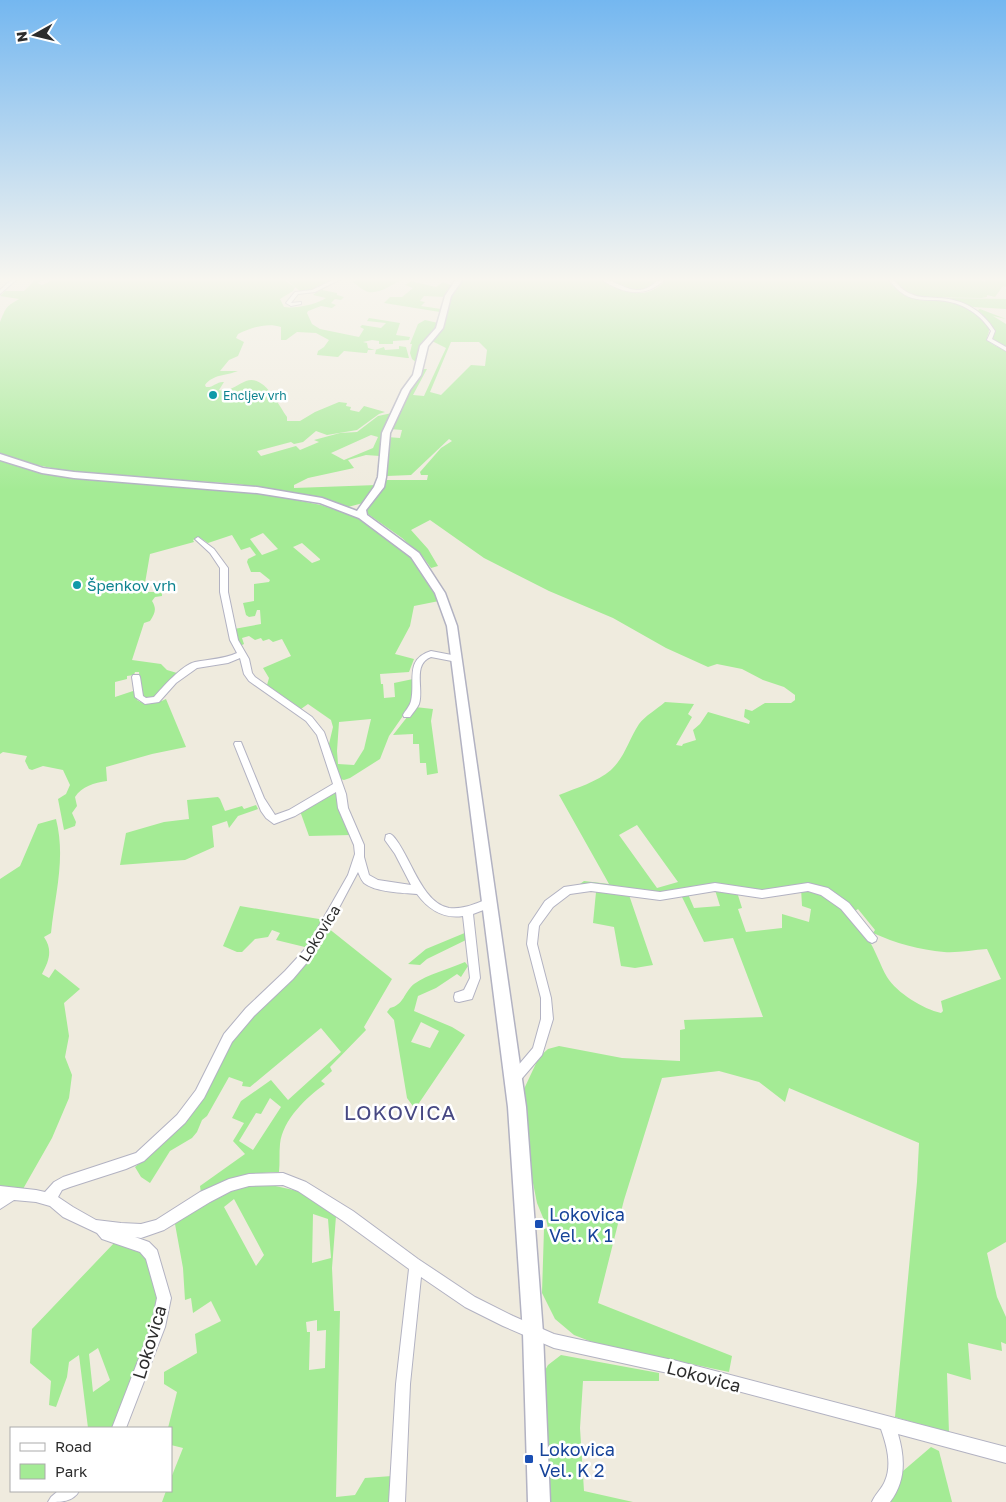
<svg xmlns="http://www.w3.org/2000/svg" width="1006" height="1502" font-family="'Golos Text',sans-serif">
<style>
.green{fill:#a4eb95;fill-rule:evenodd}
.lines{fill:none;stroke-linecap:round;stroke-linejoin:round}
.street-casing{stroke:#b2b2c2;stroke-width:2}
.secondary-casing{stroke:#b2b2c2;stroke-width:3}
.street{fill:#fff;fill-rule:evenodd}
.secondary{fill:#fff;fill-rule:evenodd}
.culture-dot{fill:#0f9aa8;stroke:#fff;stroke-width:2}
.transit-dot{fill:#1a4fb4;stroke:#fff;stroke-width:2}
.labels{text-anchor:middle;dominant-baseline:central;stroke-width:5;stroke-linejoin:round;paint-order:stroke}
.far-culture-label{font-size:12px;fill:#0d838f;stroke:#fff;text-anchor:start}
.culture-label{font-size:15px;fill:#0d838f;stroke:#fff;text-anchor:start}
.street-label{font-size:15px;fill:#2d2d2d;stroke:#fff}
.near-transit-label{font-size:18px;fill:#164399;stroke:#fff;text-anchor:start}
.near-street-label{font-size:18px;fill:#2d2d2d;stroke:#fff}
.near-quarter-label{font-size:21px;letter-spacing:1px;fill:#474883;stroke:#fff}
</style>
<rect width="100%" height="100%" fill="#efebde"/>
<!-- green -->
<g class="green">
<path d="M36,279h10l-9,4 5,2 13,-6h228l12,8 -2,4 -13,8 4,8c11,2 34,-3 42,-9l-13,-3 10,-9 3,1 -4,3 15,3v2l7,2 -3,3 -6,-1 -4,4 5,2 -4,3 -11,-2 -13,5 -1,2 5,11 8,5 39,8 5,-8 -4,-2 2,-2 19,3 5,-5 -19,-2 2,-3 31,5 -4,12 14,2 -1,3 -16,1v3h-14v-3l-7,-1 -9,2 4,1 1,5 7,2 9,-3 1,3 14,-1v-3l7,1 3,11h-2l-32,-4 1,-4h-8l-1,3h-2l-21,-2 -6,6 -21,-2 1,-4 6,-4 5,-7 -13,-7 -19,-1 -11,8h-5v-13c-14,-5 -31,1 -43,7l-2,4 8,4 -6,14 -9,4 -9,11h18c-12,5 -25,3 -33,14l1,2c7,1 11,-6 18,-5l-5,8 6,1c7,-2 14,-7 21,-10 18,-7 32,23 41,36v4h13l15,-9 24,-10 8,1 -1,3 5,1 -1,3 9,2 5,-6 21,6 -6,2 -22,16 -30,5 -11,-4 -13,11 -9,2 -3,-2 -34,9 4,5 35,-10 4,4 19,-8 -5,-2 26,-7 17,-1 21,-16 14,-3 -12,28v15l-14,-1 -18,5 6,8 -46,10 -14,7v3l83,-3 -14,18 -15,4 -26,-10 -84,-13 -167,-12 -39,-8 -32,-10v-132c6,-14 5,-15 19,-23l-19,-3 5,-5h19zM371,435l7,2 -5,11 -29,12 -13,-7z"/>
<path d="M286,279l47,2 -24,10 -8,1z"/>
<path d="M359,279h45c-10,4 -29,19 -40,11 -4,-2 -6,-5 -12,-8z"/>
<path d="M461,279h140c20,14 48,23 65,0h222c26,32 50,12 82,28 8,5 19,13 19,23 0,5 -4,8 0,11 4,5 12,7 17,9v892l-19,11 10,44 9,20v27l-5,-2 1,9 -34,-8 3,37 -24,-7 2,60 -54,-16 22,-235 2,-39 -130,-55 -4,14 -26,-20 -40,-11 -57,7 -38,122 -26,103 134,53 -3,16 -132,-28 -23,-9 -19,-16 -13,-26 2,-64 4,-1 -2,-9 -2,1 -7,-17 -5,-25 -8,-89 15,-32 9,-8 11,-3 63,12 58,3v-31l5,-1 -1,-9 79,-3 -30,-79 -29,4 -23,-47 7,-1 6,14 26,-2 -5,-16 22,2 5,16 -4,1 8,23 36,-4v-14l27,8 2,-13 -9,-3 -1,-18c30,1 53,27 67,51 8,12 12,26 19,38 10,16 36,32 54,36l2,-2 -2,-10 60,-22 -14,-30c-14,1 -29,4 -43,3 -24,-2 -49,-9 -71,-19l2,-3 -17,-21 -6,4 -20,-19 -11,-6 -11,-2 -46,6 -40,-7h-13l-58,10 -41,-8 -32,-3 4,-3 25,3 -50,-89c17,-7 38,-13 52,-25 14,-13 18,-31 28,-46 6,-8 18,-15 26,-22l29,2 -6,10 4,3 -16,28 6,1 1,-2 13,-4 -3,-10 7,-6 8,-12 41,12 1,-3 -6,-4 1,-8 7,2 13,-8h26l4,-3v-5l-11,-8 -21,-7 -21,-11 -25,-5 -9,3 -42,-19 -53,-30 -64,-27 -65,-33 -54,-38 -19,10 17,19 10,17 -7,2 -8,-11 -21,-19 -37,-26c2,-7 16,-23 20,-32h42l1,-5h-7l-1,-3 21,-24 11,-7 -3,-2 -38,36 -24,1 -2,-32 2,-7 13,1 2,-8 -12,-1 17,-37 9,-12 5,-11h6l-14,26 11,1 22,-48 -16,-8c17,-17 14,-43 31,-61zM451,342h28l8,8 -2,16 -14,-1 -30,30 -11,-3zM637,825l41,57 -21,6 -38,-53z"/>
<path d="M606,279c16,0 40,4 55,0 -15,17 -40,12 -55,0z"/>
<path d="M891,279h85l9,3 1,-3h20v8l-3,-1 -8,11 -8,-2v2l-6,1 -62,-1 -12,-3z"/>
<path d="M411,281l25,6 7,-5 8,3 -5,12 -22,-1 -4,5 5,1 -4,4 20,3 -1,3 -56,-9 6,-6h12l11,-9 -8,-3z"/>
<path d="M949,298l57,1v10l-33,-2z"/>
<path d="M980,309l26,10 -13,-3 13,8v24l-13,-7 -2,-17 -13,-14z"/>
<path d="M425,320l13,3 -21,40 -5,-4 -2,-6 2,-9h-2l8,-20z"/>
<path d="M0,461l52,12 203,19 66,13 35,12 10,5 11,9 15,8 21,19 26,43 -25,5 -4,20 -15,28 19,5 -5,13 -29,2 1,10h2l1,14 11,-1 -1,-14 19,-4 1,21 -25,36 -9,23 -30,19 -6,2 -4,-1 -7,-16 -4,-19 4,-17 -2,-7 -23,-16 -7,5 -34,-24 2,-7 -6,-10 28,-12 -9,-17 -9,3 -4,-3 -6,2 -2,-3 -6,2 -6,-4 -7,2 2,6 -4,2 -6,-17 27,-5 -1,-14h-3l-2,6 -6,1 -3,-2 -3,-12 11,-2v-17l15,-2 1,-2 -10,-8h-9l-4,-10 1,-3 8,-4 -6,-8 -9,3 -9,-15 -24,8 -9,-6 -6,3 1,2 -44,12 -6,35 4,3h14v4l-7,1 -3,4c5,8 3,12 -2,20l-6,2 -12,37 29,4 6,6 10,3 1,2 -19,20 -13,4 -5,-3 -2,-24h-4l-1,3 -7,1v3l-12,3v15l21,-7 1,10c8,6 21,3 29,-1l20,48 -34,7 -46,13 1,14c-13,2 -25,5 -32,16l2,9 -5,7 4,9 -1,4 -11,4 -6,-31 8,-5 4,-9 -7,-15 -20,-4 -11,4 -3,-1 -4,-8 2,-5 -24,-4 -3,2zM263,533l15,16 -16,6 -12,-16zM302,543l18,16v1l-8,3 -19,-16zM371,719l-7,30 -10,16 -16,-1 -1,-13 2,-29z"/>
<path d="M415,707l18,2 -2,12 7,52 -11,2 -1,-12h-6l-1,-19h-6v-10l-20,1z"/>
<path d="M332,792l6,1 13,42 -42,1 -9,-25z"/>
<path d="M218,797l2,2 5,12 17,-5 2,3 12,-4 2,4 -20,7 -9,12 -2,-7 -15,5 2,21 -29,13 -65,5 6,-32 38,-11 25,-3 -2,-19z"/>
<path d="M56,819c10,39 -1,75 -5,114l-7,4c9,13 5,24 -2,37l7,4 6,-9 25,20 -16,14 5,33 -4,21 7,18 -3,23 -17,40 -29,51 -23,-3v-307l20,-13 18,-42z"/>
<path d="M609,891l20,4 24,70 -18,3 -14,-2 -7,-39 -21,-4 3,-31z"/>
<path d="M240,906l85,14 -16,28 -33,-8 4,-7 -8,-3 -4,7 -13,2 -13,13h-5l-14,-6z"/>
<path d="M328,928l64,51 -28,48 2,3 -36,37 2,4 -11,10 4,3c-19,14 -42,35 -45,60 -1,9 0,19 -1,28 -34,1 -47,7 -78,21l-1,-7 45,-32 -12,-13 11,-18 -12,-5 9,-17 30,-21 17,20 53,-48 -20,-24 -71,59 -8,-1 1,-4 -14,-5 -22,39 -5,4 -5,12 -5,6 -22,13 -20,32 -9,-6 -6,-10 21,-18 84,-121 70,-69zM270,1098l11,9 -28,43 -14,-9 17,-28 5,1z"/>
<path d="M467,932l1,7 -41,20 -7,6 -12,-1 18,-15z"/>
<path d="M465,962l3,4 -7,11 -4,-3 -21,14 -18,8 -4,15 38,16 13,8 -50,74 -8,-11 -13,-78 -7,-8 3,-4c14,-3 14,-16 24,-24 14,-10 35,-15 51,-22zM421,1022l18,9 -9,17 -19,-6z"/>
<path d="M262,1183l36,8 38,25 -4,52 2,43h6l-4,186 19,-2 10,-17 27,-2 -1,26h-229l4,-11h5v-13l12,-30 -12,-3v-17h-3l9,-36 -13,-8v-12l33,-19 -2,-19 26,-13 -10,-20 -18,12 -2,-15 -6,2 -2,-32 -8,-44c32,-23 48,-35 87,-41zM234,1199l30,56 -8,11 -32,-59zM313,1214l15,5 3,39 -19,5zM317,1320v11l9,-1 -1,38 -16,2 1,-38h-3l-1,-10z"/>
<path d="M115,1242l29,9 17,46 -21,70 -23,61h-29l-9,-73 -10,7 -2,15 -11,30 -7,-2 2,-24 -21,-18 2,-34zM98,1348l12,32 -17,12 -4,-38z"/>
<path d="M561,1355l98,18v8h-76l-3,47 4,63 49,11h-85l-5,-128 5,-9z"/>
<path d="M931,1447l8,4 13,51h-65l16,-31z"/>
</g>
<g class="lines">
<!-- street casing -->
<g class="street-casing">
<g id="street">
<path d="M12,279h5l-17,15v-4z"/>
<path d="M335,279h6l-26,13 -17,2 -7,9 10,-1v2l-10,2 -5,-3 9,-11 17,-2z"/>
<path d="M601,279c12,0 22,10 35,11 15,1 19,-11 29,-11 -19,20 -43,15 -64,0z"/>
<path d="M888,279h5c5,6 10,12 18,15 8,4 17,3 27,4 25,1 44,12 57,33l-3,8 14,8v4l-19,-11 4,-9c-13,-20 -32,-30 -56,-31 -10,0 -21,0 -30,-5 -7,-4 -12,-10 -17,-16z"/>
<path d="M198,537l16,12 14,19v24l10,48 11,19 3,14 3,4 57,40 12,15 22,62 2,14 16,37v12l5,18 9,5 33,5 -16,-31 -10,-14 1,-5c3,-1 4,-2 7,1 17,18 28,67 56,72 14,2 28,-5 41,-10l4,2 1,3 -1,3 -21,8 7,64 -8,21 -13,3 -4,-1 -1,-4 1,-4 9,-3 6,-12 -7,-62c-20,3 -34,-6 -46,-22 -14,-1 -42,-2 -53,-11 -3,-3 -4,-7 -6,-11l-43,81 -22,26 -39,37 -22,26 -28,56 -19,25 -41,38 -18,8 -56,18 -8,3 -4,7 15,10 23,13 25,3 20,1 15,-4 44,-28 29,-13 20,-5 34,-1 23,9 47,29 65,48 57,38 38,19 41,18 123,27 329,86v16l-108,-29c7,24 8,47 -8,68h-18c3,-8 10,-13 13,-21 7,-16 2,-35 -4,-52l-204,-54 -123,-27 -51,-22 -38,-19 -44,-30 -11,107 -5,118h-16l7,-118 13,-115 -66,-48 -45,-30 -15,-6 -34,1 -18,5 -21,11 -46,28 -23,8 -6,-1 14,5 8,8 14,48 -6,29 -39,101h-14l39,-101 6,-29 -11,-39 -6,-7 -38,-13 -5,-6 -34,-16 -13,-11 -14,-4 -22,-2 -14,9v-23l36,4 9,2 9,-10 9,-5 73,-24 41,-38 19,-25 28,-56 22,-26 39,-37 22,-24 41,-72 7,-21 -1,-9 -16,-37 -2,-16 -41,24 -21,8 -8,-6 -5,-7 -27,-67 1,-2h6l23,56 11,17 14,-5 44,-26 -16,-49 -11,-14 -57,-40 -5,-7 -4,-16 -12,5 -31,5 -21,15 -17,19 -14,2 -10,-7 -3,-20 1,-2h6l1,2 3,19 3,2 8,-1c9,-10 28,-32 41,-35 15,-3 29,-3 42,-9l-7,-13 -10,-48v-24l-10,-15 -14,-13 -1,-1z"/>
<path d="M431,651l26,5 4,3 -4,3 -26,-5c-19,7 -7,32 -12,47 -2,4 -6,9 -9,13h-6l-1,-2c2,-4 7,-9 8,-14 5,-19 -7,-42 20,-50z"/>
<path d="M591,883l69,9 55,-9 47,7 46,-7 20,5 21,15 28,35 -1,3 -4,2 -4,-2 -27,-32 -20,-14 -13,-4 -46,7 -47,-7 -55,9 -69,-9 -21,3 -17,13 -14,19 -2,18 14,54 2,21 -11,36 -24,28 -4,2 -4,-2 -2,-4 2,-4 23,-27 8,-29v-21l-14,-54 2,-19 16,-24 19,-14z"/>
<path d="M58,1491h21c-6,11 -18,11 -31,11l3,-5z"/>
</g>
</g>
<!-- secondary casing -->
<g class="secondary-casing">
<path id="secondary" d="M456,279h7l-12,17 -8,32 -15,18 -7,29 -11,15 -20,43 -4,44 -2,10 -18,23 1,5 52,38 26,40 12,33 69,481 17,226 7,169h-22l-5,-169 -15,-226 -61,-481 -12,-33 -24,-36 -52,-39 -39,-15 -63,-10 -183,-15 -32,-5 -42,-13v-6l43,14 31,4 183,15 65,11 35,13 17,-24 4,-10 4,-44 20,-43 11,-15 7,-29 16,-18 9,-32z"/>
</g>
<!-- street -->
<use href="#street" class="street"/>
<!-- secondary -->
<use href="#secondary" class="secondary"/>
</g>
<!-- sky -->
<linearGradient id="sky" x2="0" y2="1"><stop stop-color="#74b7f0"/><stop offset="0.57" stop-color="#f8f6f0"/><stop offset="1" stop-color="#f8f6f0" stop-opacity="0"/></linearGradient>
<rect width="1006" height="490" fill="url(#sky)"/>
<!-- markers -->
<g class="culture-dot">
<circle cx="213" cy="395" r="5"/>
<circle cx="77" cy="585" r="5"/>
</g>
<g class="transit-dot">
<rect x="534" y="1219" width="10" height="10" rx="2.5"/>
<rect x="524" y="1454" width="10" height="10" rx="2.5"/>
</g>
<g class="labels">
<!-- far-culture labels -->
<g class="far-culture-label">
<text x="223" y="395">Encljev vrh</text>
</g>
<!-- culture labels -->
<g class="culture-label">
<text x="87" y="585">Špenkov vrh</text>
</g>
<!-- street labels -->
<g class="street-label">
<text transform="translate(319 933) rotate(-58)">Lokovica</text>
</g>
<!-- near-transit labels -->
<g class="near-transit-label">
<text x="549" y="1214">Lokovica<tspan x="549" dy="21">Vel. K 1</tspan></text>
<text x="539" y="1449">Lokovica<tspan x="539" dy="21">Vel. K 2</tspan></text>
</g>
<!-- near-street labels -->
<g class="near-street-label">
<text transform="translate(149 1342) rotate(-73)">Lokovica</text>
<text transform="translate(704 1376) rotate(15)">Lokovica</text>
</g>
<!-- near-quarter labels -->
<g class="near-quarter-label">
<text x="400" y="1112">LOKOVICA</text>
</g>
</g>
<!-- legend -->
<rect x="10" y="1427" width="162" height="65" fill="#ffffff" stroke="#ababab"/>
<rect x="20" y="1443" width="25" height="8" fill="#ffffff" stroke="#ababab"/>
<text x="55" y="1452" font-size="15" fill="#2d2d2d">Road</text>
<rect x="20" y="1464" width="25" height="15" fill="#a4eb95" stroke="#ababab"/>
<text x="55" y="1477" font-size="15" fill="#2d2d2d">Park</text>
<!-- north arrow -->
<g transform="translate(35 35) rotate(262)" stroke="#ffffff" stroke-width="4" paint-order="stroke">
<path d="M0-4L9 19L0 12L-9 19Z" fill="#2d2d2d"/>
<text y="-8" font-size="14" font-weight="bold" text-anchor="middle" fill="#2d2d2d">N</text>
</g>
</svg>
